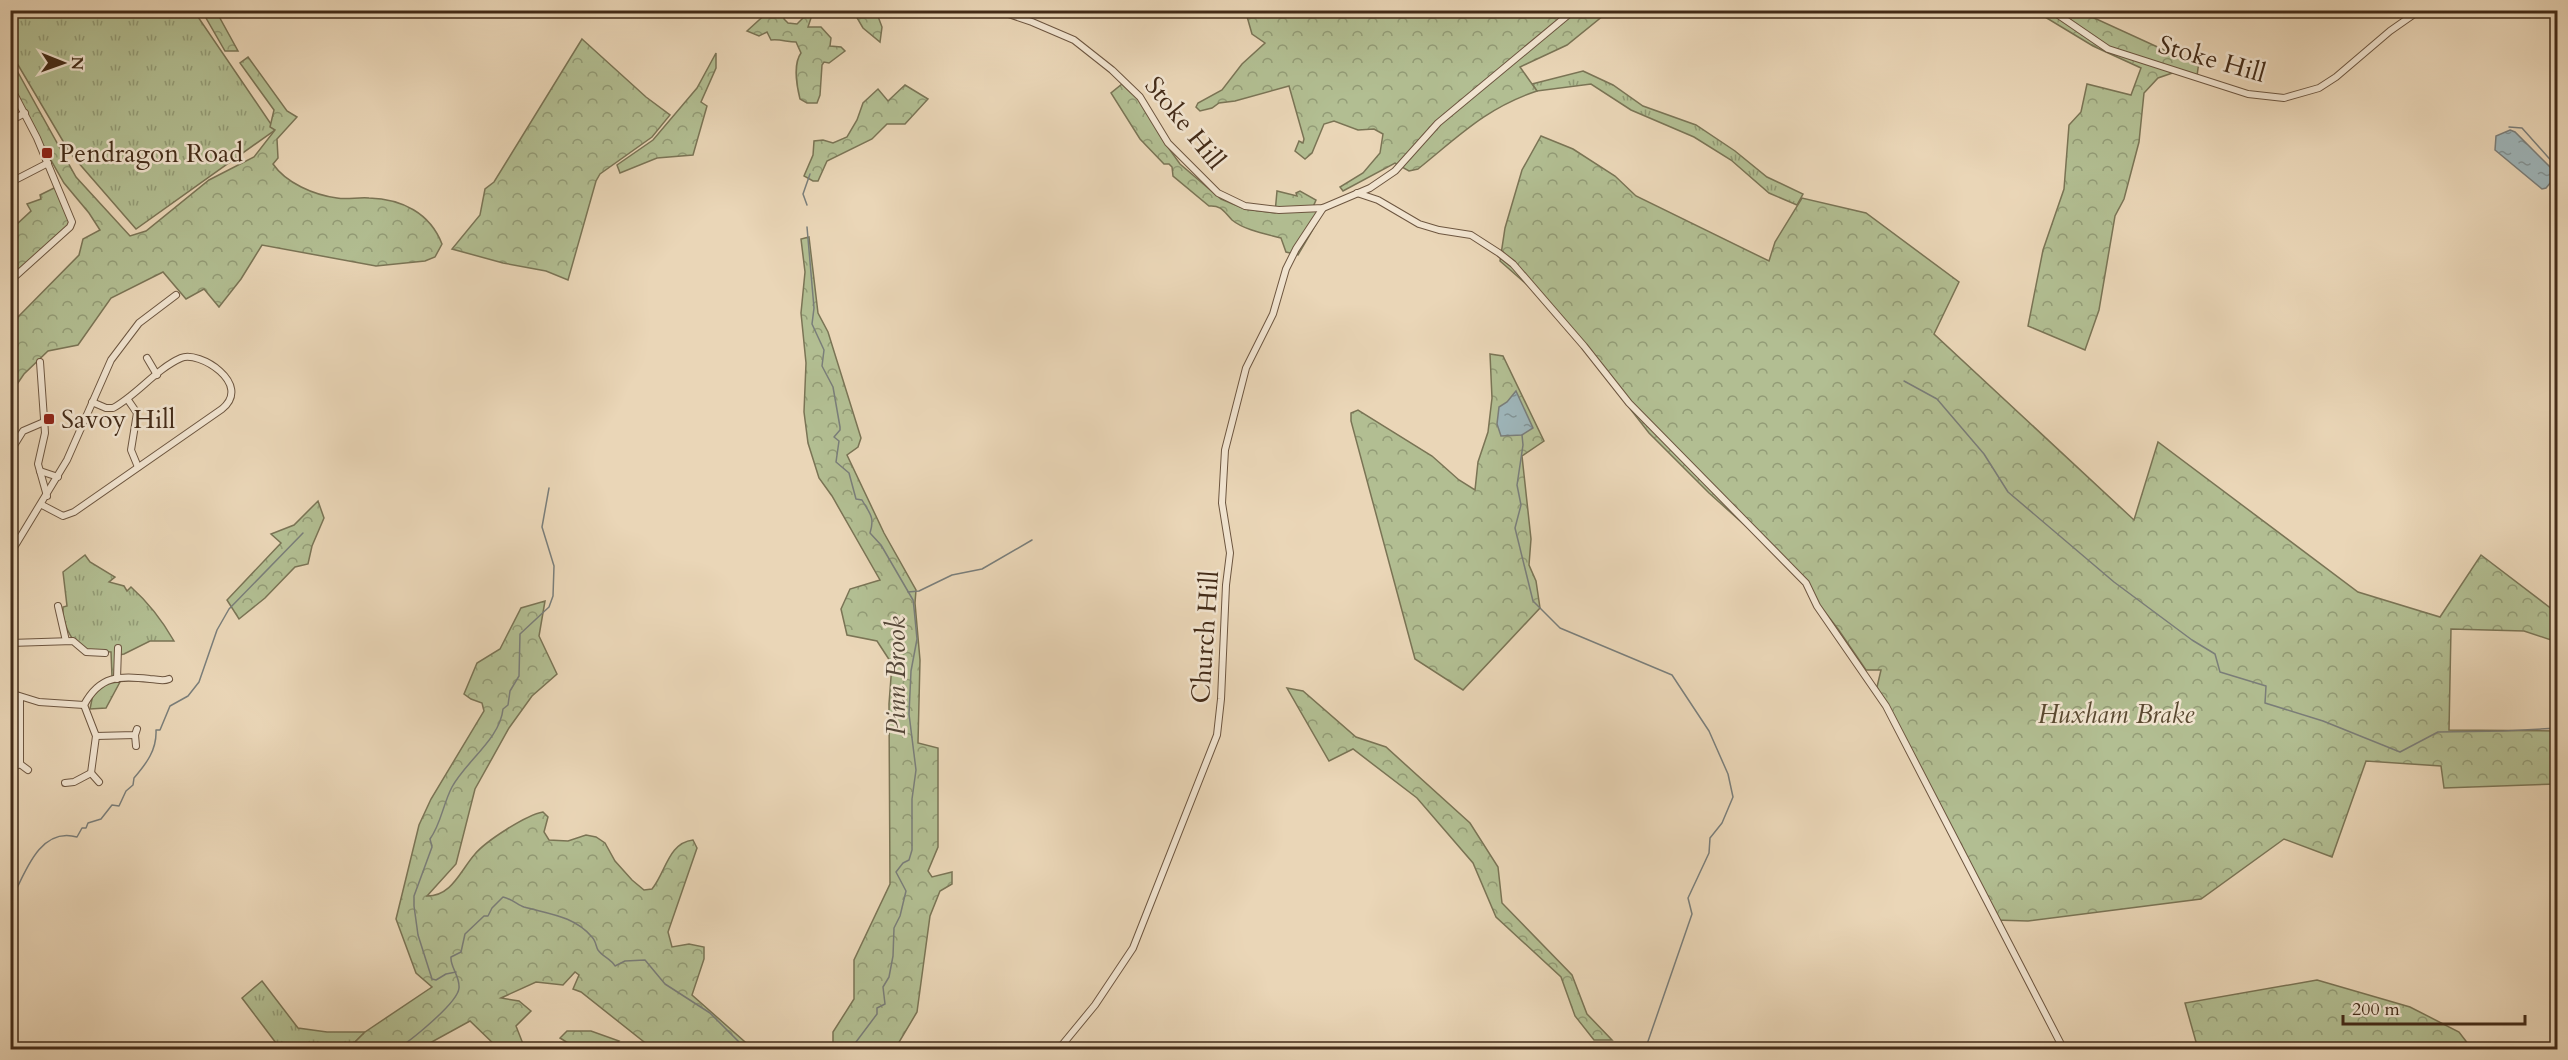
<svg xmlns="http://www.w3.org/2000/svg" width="2568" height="1060" font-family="Cardo,serif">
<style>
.grass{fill:url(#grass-tufts);stroke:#7a7455;stroke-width:1.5}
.forest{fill:url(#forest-crowns);stroke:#7a7455;stroke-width:1.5}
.water{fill:url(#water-ripples);stroke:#7a7e7a;stroke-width:1.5}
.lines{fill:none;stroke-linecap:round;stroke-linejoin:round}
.stream{stroke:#7a7e7a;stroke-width:1.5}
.minor-casing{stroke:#6d5640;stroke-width:8}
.minor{stroke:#f1e4d0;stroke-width:6}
.poi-dot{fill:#8f2418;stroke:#f1e4d0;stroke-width:2}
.labels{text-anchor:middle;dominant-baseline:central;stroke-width:5;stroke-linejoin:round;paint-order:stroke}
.street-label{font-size:26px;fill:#432b18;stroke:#f1e4d0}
.poi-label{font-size:26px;fill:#432b18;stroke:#f1e4d0;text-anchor:start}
.park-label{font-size:26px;font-style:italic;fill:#594830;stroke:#f1e4d0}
.water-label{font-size:27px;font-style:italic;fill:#554739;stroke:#f1e4d0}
</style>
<defs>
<pattern id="grass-tufts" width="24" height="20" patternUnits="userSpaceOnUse" patternTransform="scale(1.5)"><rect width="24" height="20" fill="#b2be92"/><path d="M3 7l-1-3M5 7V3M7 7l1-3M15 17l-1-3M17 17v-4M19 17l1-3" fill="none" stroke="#929b76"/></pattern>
<pattern id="forest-crowns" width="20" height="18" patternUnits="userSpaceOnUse" patternTransform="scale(1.5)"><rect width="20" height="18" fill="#b2be92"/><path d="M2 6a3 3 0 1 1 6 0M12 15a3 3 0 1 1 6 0" fill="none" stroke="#929b76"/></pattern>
<pattern id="water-ripples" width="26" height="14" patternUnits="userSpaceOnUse" patternTransform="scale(1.5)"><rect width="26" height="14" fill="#9eb6bb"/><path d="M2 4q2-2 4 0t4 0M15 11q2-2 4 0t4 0" fill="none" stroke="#829497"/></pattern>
</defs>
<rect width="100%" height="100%" fill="#ead6b7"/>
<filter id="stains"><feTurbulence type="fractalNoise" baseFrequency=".00333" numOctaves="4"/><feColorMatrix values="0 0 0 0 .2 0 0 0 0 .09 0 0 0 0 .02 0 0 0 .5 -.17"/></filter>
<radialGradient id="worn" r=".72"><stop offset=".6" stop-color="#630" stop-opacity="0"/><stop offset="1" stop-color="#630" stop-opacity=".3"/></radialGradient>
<!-- grass -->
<g class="grass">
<path d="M10,11h184l81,119 -139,99 -66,-76 -59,-100z"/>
<path d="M1583,71l30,14 30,21 53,19 39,26 32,26 36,17 -6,11 -28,-12 -38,-33 -37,-23 -63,-27 -40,-26 -54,7 -5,-7z"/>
<path d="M85,555l5,7 25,15 -6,5 15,4 3,5 4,-4c18,16 31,33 43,54h-24l-26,13 -5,1v21l-7,1 -1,-25c-8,-1 -22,0 -28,-4 -14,-8 -21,-27 -20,-41l4,-1 -4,-34z"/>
<path d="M120,682l-14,26 -16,1 3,-15 15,-11z"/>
<path d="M262,981l36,47 29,4h38l-17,17h-36l-36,-6 -34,-45z"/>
</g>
<!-- forest -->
<g class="forest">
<path d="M770,10l14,1v8l4,4 9,1 10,-10 4,4 -3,9h13l10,11 -1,8 11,1 4,4 -16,12 -5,-1 -2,3 -2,30 -3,8h-10l-7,-4c-3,-12 -7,-35 1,-46l-5,-11c-9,0 -15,-3 -25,-2l-4,-8 -8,4 -12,-5z"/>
<path d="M202,11h14l22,40h-13z"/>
<path d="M853,11h23l6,16 -2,15 -17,-14z"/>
<path d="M1243,11h366l-42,34 -47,22 17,24c-51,17 -78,45 -119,78l-9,2 -14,-8 -52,28 -3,-4 23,-14 17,-20 3,-19 -9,-5 -16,1 -24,-9 -10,3 -12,29 -7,6 -10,-8 4,-10 4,2 1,-4 -15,-53 -54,15 -16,2 -7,5 -12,3 -4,-4 2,-4 24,-13 20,-26 23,-21 -13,-9 -6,-21z"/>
<path d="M2035,11h44l96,44 24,6 -2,15 -16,-6 -23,8 -14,15 -5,49 -15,57 -9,17 -16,94 -14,40 -57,-24 15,-76 21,-61 5,-64 12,-13 6,-28 44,11 10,-27 -48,-22z"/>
<path d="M582,39l64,58 24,18 -18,22 -52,37 -4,7 -28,99 -22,-9 -43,-8 -51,-14 28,-34 5,-26 9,-7z"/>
<path d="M716,53v15l-15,34 6,4 -14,49 -36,3 -37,15 -3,-8 36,-25 44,-52z"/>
<path d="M248,57l39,54 10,6 -20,22 1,19 -5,6c13,19 41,31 64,34 10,2 21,-1 32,0 33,1 61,15 73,46l-7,13 -10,4 -49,5 -114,-21 -21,34 -22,28 -15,-18 -18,10 -23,-27 -52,26 -33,47 -30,6 -24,23 -13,19v-69l68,-69 4,-16 17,-9 -11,-17 -25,-30 -53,-93 -1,-32 66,119 54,59 16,-5 63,-51 45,-23 21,-27 -5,-3 4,-17 -34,-47z"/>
<path d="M1122,84l18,17 25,42 15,21 41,35 24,10 30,4 2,-22 20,5 -1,-3 4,-2 16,9 -3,7 9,7 -24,41 -12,-3 -5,-14c-15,-4 -37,-8 -49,-18 -8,-8 -10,-15 -23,-14l-36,-30 -1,-9 -3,-3h-5l-24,-25 -29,-46z"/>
<path d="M905,85l23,14 -23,25h-18l-15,15 -45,22 -9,20h-5l-9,-5 9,-21 1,-14 9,-1 10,3 14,-6 10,-17 6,-17 15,-14 10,12z"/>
<path d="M1541,136l32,13 42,27 21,20 133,65 6,-19 27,-44 64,15 93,69 -25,52 200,186 24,-78 200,150 82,25 41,-62 76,58v29l-33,-11 -73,-2 -2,101 108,1v53l-113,4 -3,-22 -75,-5 -34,96 -48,-18 -83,60 -173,22 -33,-1 -118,-233 4,-17h-15l-28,-41 -34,-44 -46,-48 -49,-44 -60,-60 -101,-130 -48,-42 5,-33 17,-58z"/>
<path d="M56,187l13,31v9l-58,53v-56l3,-3 4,2 13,-12 -4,-7 14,-5 -1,-4z"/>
<path d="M809,237l9,76 10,19 33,106 -3,9 -11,8 37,78 32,57 -1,13 5,57 -2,83 20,5v99l-10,24 4,6 20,-5v12l-12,7 -10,25 -13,96 -22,37h-62v-17l21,-33v-39l36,-76 -1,-180 3,-40 -15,-23 -30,-6 -6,-26 9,-20 30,-9 -48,-84 -13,-18 -11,-35 -4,-31 2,-49 -5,-50 4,-41 -4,-33z"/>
<path d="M1490,354l13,2 41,85 -22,15 9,83 -2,26 7,16 4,27 -77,82 -48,-31 -64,-238v-8l7,-3 74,46 27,24 16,10 3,-28 10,-30 4,-34z"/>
<path d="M318,501l6,17 -12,28 -4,18 -13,3 -30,31 -26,21 -12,-19 54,-57 -10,-9 23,-9z"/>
<path d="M545,601l-6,35 18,38 -25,22 -23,32 -34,61 -19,75 -29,32c25,0 33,-25 48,-42 11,-13 51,-39 68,-42l5,5 -4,15 5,8 19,1 18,-6 10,2 9,6 10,18 17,19 12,10 8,-1c14,-17 16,-46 41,-49l4,8 -29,84 4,15 17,-3 15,3v12l-12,36 61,54h-100l-72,-57 -8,-3 6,-14 -4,-3 -12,13 -27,-3 -35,16 18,3 12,10 -15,15 9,23h-26l-29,-28 -51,28h-71l17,-17 67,-45 -16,-14 -20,-54 23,-94 12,-26 53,-88 -2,-8 -11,-4 -7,-5 13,-31 23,-14 21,-41z"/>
<path d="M1287,688l16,3 53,46 30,10 84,76 28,44 4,36 70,72 15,39 25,26h-18l-19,-24 -14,-39 -65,-60 -23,-54 -56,-65 -64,-49 -24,12z"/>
<path d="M2317,980l93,27 49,25 13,17h-274l-13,-46z"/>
<path d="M567,1031h24l28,10 -8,6 -43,-4 -8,-5z"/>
</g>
<!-- water -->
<g class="water">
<path d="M2510,130l5,2 39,39 2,5 -10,12 -4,1 -47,-39 1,-14z"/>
<path d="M1516,391l17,37 -11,7 -21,1 -4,-12 2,-17 8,-5z"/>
</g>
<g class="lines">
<!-- stream -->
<g class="stream">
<path d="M2509,127l13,1 33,37h3"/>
<path d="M807,205l-4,-11 7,-20"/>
<path d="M807,227l7,81 -2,16 12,26 -2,16 11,21 7,40v3l-6,7 5,4 -3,21 13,11 7,26 6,1c8,14 13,17 8,33l11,12 32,55 1,8 3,31 -6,32 -2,43 7,56 -4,29v51l-3,10 -6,3 -7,9 10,19 -6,25 -6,12 -1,28 -4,21 -6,10 2,17 -8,4v6l-27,36"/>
<path d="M1904,381l33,18 47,55 24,38 106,90 78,58 23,14 5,18 46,14 -1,17 58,18 77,31 38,-20 66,-1 54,-3"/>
<path d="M1522,435l1,10 -6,40 4,20 -6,23 18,73 27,27 112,47 37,56 19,43 5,23 -11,26 -12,15 -1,15 -21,45 4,16 -47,136"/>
<path d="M908,592l11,-1 33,-16 30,-6 50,-29"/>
<path d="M10,903c14,-28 29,-77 67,-66l5,-9h4l2,-5 13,-4 11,-14 7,1 7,-15 7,-6 1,-7c12,-14 23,-28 22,-48h4l10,-24 18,-10 11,-14 18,-52 12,-21 74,-76"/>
<path d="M456,972l-10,2 -10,6 -4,-1 -14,-44 -4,-29v-10l18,-49 -2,-8c11,-15 13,-35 22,-52 14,-26 48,-48 51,-78l5,-4 2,-14 9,-15 1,-42 29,-27 4,-11 1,-30 -12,-39 7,-39"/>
<path d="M395,1050c13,-7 63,-47 64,-62 1,-12 -9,-21 -8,-31l10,-5 4,-18 19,-18h4l4,-8 11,-11c9,2 15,8 21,10 25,7 50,9 68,30 4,4 4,10 6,13 5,7 13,9 17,16l10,-5 20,-1 20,24 45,29 37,37"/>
</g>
<!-- minor casing -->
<g class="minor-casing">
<g id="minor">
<path d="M997,10l35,12 42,18 38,30 28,27 28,46 50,50 27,13 34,4 44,-2 47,-20 25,-17 43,-48 136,-113"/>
<path d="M2051,10l57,39 140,45 36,4 35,-10 17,-11 54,-46 30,-21"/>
<path d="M10,86l27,52 35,84 -2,5 -60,54"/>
<path d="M10,121l15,-8"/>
<path d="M17,179l31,-16"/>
<path d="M1357,193l21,7 41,24 20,6 32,5 28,18 14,11 71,82 45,57 177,180 11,23 69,100 178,344"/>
<path d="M147,358l10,17"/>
<path d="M40,362l5,71 -7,31 9,32"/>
<path d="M128,400l9,13 -6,37 7,17"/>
<path d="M10,452l13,-21 21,-9"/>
<path d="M40,471l18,6"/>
<path d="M42,505l21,11 11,-4 148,-103c31,-25 -23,-59 -41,-51 -25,11 -44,37 -68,50h-7l-14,-6"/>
<path d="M10,554l57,-94 44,-100 28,-37 37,-28"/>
<path d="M58,606l8,35"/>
<path d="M10,643l63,-2 13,11 19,1"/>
<path d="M117,679l1,-31"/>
<path d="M10,693l29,9 45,3"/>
<path d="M84,705c16,-30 35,-29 66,-26 8,0 12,3 19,0"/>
<path d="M135,735l1,11"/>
<path d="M96,736l39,-1 2,-6"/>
<path d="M20,764l8,6"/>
<path d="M10,769l10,-5v-67"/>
<path d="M91,773l8,9"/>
<path d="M65,783l9,-1 17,-9 5,-37 -12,-31"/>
<path d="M1058,1050l37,-45 38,-57 84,-213 4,-36 5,-114 4,-32 -8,-50 3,-53 21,-82 27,-54 13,-45 10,-20 27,-41"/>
</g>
</g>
<!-- minor -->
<use href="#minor" class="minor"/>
</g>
<!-- markers -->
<g class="poi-dot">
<rect x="41" y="147" width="12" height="12" rx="3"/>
<rect x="43" y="413" width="12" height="12" rx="3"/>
</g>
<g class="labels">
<!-- street labels -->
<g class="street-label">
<text transform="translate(2212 59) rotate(16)">Stoke Hill</text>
<text transform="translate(1185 123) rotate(51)">Stoke Hill</text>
<text transform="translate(1205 637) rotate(-86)">Church Hill</text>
</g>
<!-- poi labels -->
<g class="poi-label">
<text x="59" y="153">Pendragon Road</text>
<text x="61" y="419">Savoy Hill</text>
</g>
<!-- park labels -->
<g class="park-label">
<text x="2116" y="714">Huxham Brake</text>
</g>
<!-- water labels -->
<g class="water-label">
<text transform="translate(896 676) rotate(-90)">Pinn Brook</text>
</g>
</g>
<!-- margin -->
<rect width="2568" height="1060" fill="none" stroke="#ead6b7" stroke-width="36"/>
<rect x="12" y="12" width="2544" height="1036" fill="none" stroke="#432b18" stroke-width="3"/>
<rect x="18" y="18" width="2532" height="1024" fill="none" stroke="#432b18" stroke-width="1.5"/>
<!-- north arrow -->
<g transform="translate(63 63) rotate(91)" stroke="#f1e4d0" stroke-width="4.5" paint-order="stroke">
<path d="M0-4.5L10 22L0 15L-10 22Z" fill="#432b18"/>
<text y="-9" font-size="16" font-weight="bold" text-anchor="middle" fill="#432b18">N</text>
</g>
<!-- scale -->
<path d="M2343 1015v9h182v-9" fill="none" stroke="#432b18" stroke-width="3"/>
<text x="2352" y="1015" font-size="18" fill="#432b18" stroke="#f1e4d0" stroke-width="4.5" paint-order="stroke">200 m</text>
<rect width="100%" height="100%" filter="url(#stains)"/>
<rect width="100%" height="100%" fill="url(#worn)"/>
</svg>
